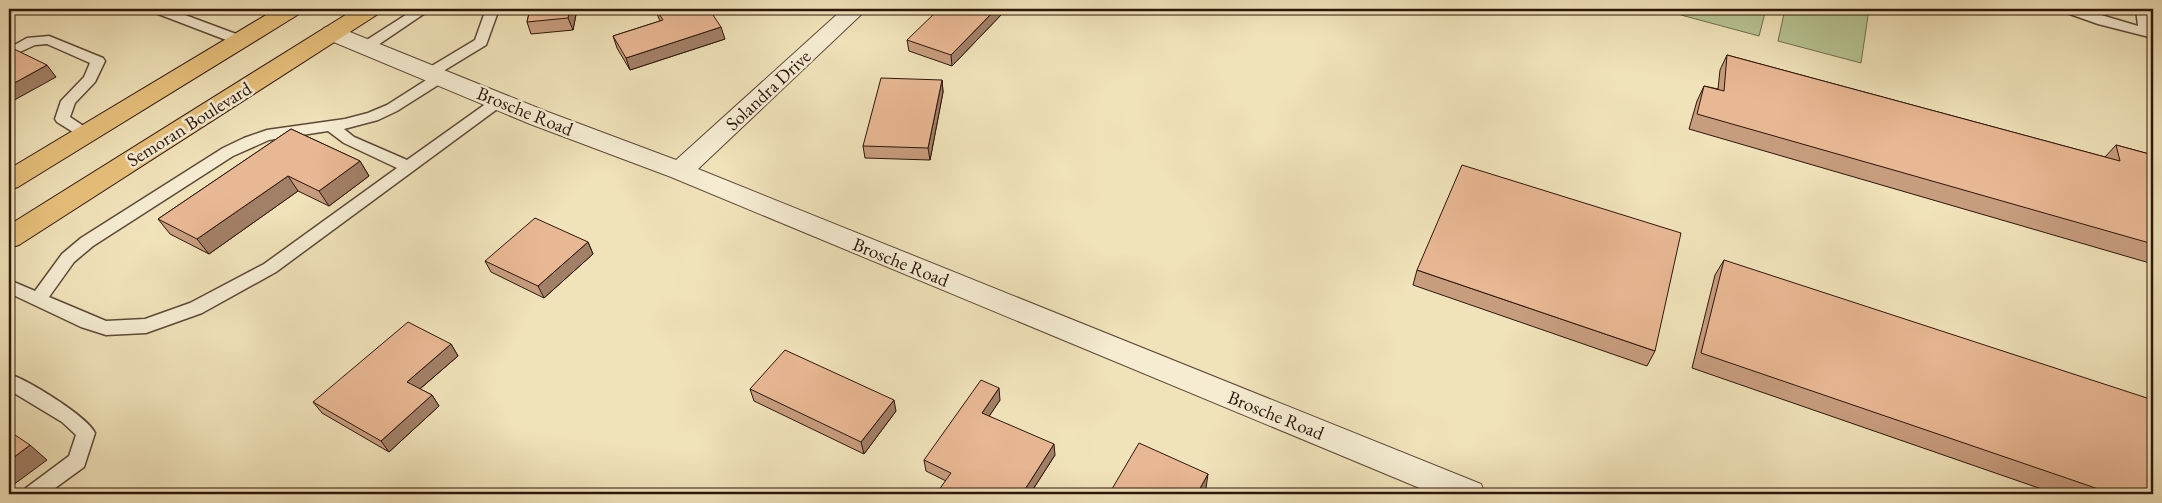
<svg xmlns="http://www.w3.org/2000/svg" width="2162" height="503" font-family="'EB Garamond',serif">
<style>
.green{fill:#b6c492;stroke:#716d4f}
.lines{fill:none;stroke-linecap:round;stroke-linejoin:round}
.service-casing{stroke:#5d4937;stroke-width:3}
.minor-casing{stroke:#5d4937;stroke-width:2}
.primary-casing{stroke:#2c160c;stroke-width:2}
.service{fill:#f5ecd2;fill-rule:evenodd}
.minor{fill:#f5ecd2;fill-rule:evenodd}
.primary{fill:#e8c17c;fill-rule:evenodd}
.wall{fill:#c89d7e;stroke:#2c160c}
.shaded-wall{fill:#a28067;stroke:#2c160c}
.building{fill:#e8b793;stroke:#2c160c}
.labels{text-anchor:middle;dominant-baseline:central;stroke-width:5;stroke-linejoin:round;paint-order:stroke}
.street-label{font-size:19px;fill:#2c160c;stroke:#f5ecd2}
</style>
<rect width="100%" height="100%" fill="#f0e2b9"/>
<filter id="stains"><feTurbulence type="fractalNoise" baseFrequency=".004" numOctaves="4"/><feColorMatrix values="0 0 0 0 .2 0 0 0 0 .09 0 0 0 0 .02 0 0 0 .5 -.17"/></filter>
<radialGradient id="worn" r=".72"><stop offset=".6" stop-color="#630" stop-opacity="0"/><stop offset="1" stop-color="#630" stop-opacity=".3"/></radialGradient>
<!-- green -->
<g class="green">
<path d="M1683,9h83l-7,27 -78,-21z"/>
<path d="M1785,9h84l-8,54 -83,-22z"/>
</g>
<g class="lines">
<!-- service casing -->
<g class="service-casing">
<g id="service">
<path d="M151,9h18l75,28 2,3 -7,4 -5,-1 -81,-31z"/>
<path d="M415,9h16l-59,40h-10l-2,-3 2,-3z"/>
<path d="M486,9h13l-13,36 -46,28 6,1 2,3 -2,3 -49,31 -19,9 -34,9 10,8 53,23 87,-62h10l2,3 -2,3 -228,168 -74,41 -56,20 -40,2 -25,-8 -72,-34v-13l26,11 27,-37 19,-16 142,-90 21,-10 23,-8 78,-11 23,-6 19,-8 44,-28 -6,-1 -2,-3 2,-3 50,-30zM328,131l16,12 53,25 -133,96 -74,39 -45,16 -39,2 -57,-24 25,-35 19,-16 140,-90 36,-16z"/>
<path d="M2062,9h19l57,17 -2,-17h13l4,29 -55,-14 -34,-12z"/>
<path d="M49,36l54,22 2,3 -10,21 -20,21 -5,14 21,14 2,3 -2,3h-10l-24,-15 -2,-3 6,-18 23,-24 6,-14 -43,-19 -12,1 -26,12v-9l18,-10z"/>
<path d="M9,374c19,6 78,42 86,59l-11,34 -37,27h-24l3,-6 43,-32 7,-21 -14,-13 -53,-32z"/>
</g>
</g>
<!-- minor casing -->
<g class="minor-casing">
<path id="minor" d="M843,9h24l-169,160 783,315 4,10h-51l-763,-317 -141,-53 -206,-86 -3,-5 3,-5 8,-2 8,2 208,84 128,48z"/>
</g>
<!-- primary casing -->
<g class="primary-casing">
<g id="primary">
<path d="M276,9h26l-3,5 -281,173 -9,3v-21z"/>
<path d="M355,9h26l-3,5 -359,231 -10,3v-23z"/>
</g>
</g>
<!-- service -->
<use href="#service" class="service"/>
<!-- minor -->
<use href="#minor" class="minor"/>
<!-- primary -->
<use href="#primary" class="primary"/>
</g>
<!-- wall -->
<g class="wall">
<path d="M530,9h47l-4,21 -42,4 -4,-12z"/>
<path d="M655,9l70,30 -95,31 -13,-22 -4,-12 47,-15z"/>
<path d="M1001,15l-49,51 -43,-15 -2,-11z"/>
<path d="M1727,55l378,102 11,-12 37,10v109l-464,-135 8,-28 7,-15 14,3 2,-19z"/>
<path d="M942,80l1,12 -13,68 -65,-2 -2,-12z"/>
<path d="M291,129l69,32 9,15 -40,30 -31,-15 -89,63 -39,-20 -12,-15z"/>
<path d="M588,242l5,12 -49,44 -53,-26 -6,-11z"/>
<path d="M1724,260l429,234h-97l-364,-126 23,-93z"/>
<path d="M1417,270l238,81 -8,15 -234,-81z"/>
<path d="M451,344l7,12 -38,33 12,6 7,11 -50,46 -67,-39 -9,-11z"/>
<path d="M750,389l146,22 -32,43 -110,-53z"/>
<path d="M1000,400l-11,16 66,39 -25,39h-94l10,-13 -20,-10 -2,-11z"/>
</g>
<!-- shaded-wall -->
<g class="shaded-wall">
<path d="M570,9h7l-4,21 -5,-12z"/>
<path d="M996,9h5v6l-49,51 -1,-11z"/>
<path d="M721,27l4,12 -95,31 -4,-12z"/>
<path d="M47,65l9,12 -47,26v-17z"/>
<path d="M942,80l1,12 -13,68 -2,-12z"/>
<path d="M360,161l9,15 -40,30 -10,-15z"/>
<path d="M288,176l10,15 -89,63 -12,-15z"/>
<path d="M588,242l5,12 -49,44 -6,-12z"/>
<path d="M451,344l7,12 -43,37 -8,-11z"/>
<path d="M999,388l1,12 -16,24 -2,-11z"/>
<path d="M432,395l7,11 -50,46 -8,-11z"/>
<path d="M894,400l2,11 -32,43 -3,-12z"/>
<path d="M1054,444l1,11 -25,39h-8z"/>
<path d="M30,445l17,15 -38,28v-27z"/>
<path d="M1208,474l-2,14 -4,6h-5z"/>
</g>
<!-- building -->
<g class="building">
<path d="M530,9h40l-2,9 -41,4z"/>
<path d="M656,9h53l12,18 -95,31 -13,-22 50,-16z"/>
<path d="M939,9h57l-45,46 -44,-15z"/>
<path d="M14,49l33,16 -38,21v-34z"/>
<path d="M1727,55l393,106 -4,-16 37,10v89l-456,-130 7,-28 20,5z"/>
<path d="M881,78l61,2 -14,68 -65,-2z"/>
<path d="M291,129l69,32 -41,30 -31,-15 -91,63 -39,-20z"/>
<path d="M1462,165l219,68 -26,118 -238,-81z"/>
<path d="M535,218l53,24 -50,44 -53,-25z"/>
<path d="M1724,260l429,140v94h-40l-412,-141z"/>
<path d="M408,322l43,22 -44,38 25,13 -51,46 -68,-39z"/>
<path d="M785,350l109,50 -33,42 -111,-53z"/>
<path d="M981,380l18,8 -17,25 72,31 -32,50h-86l15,-21 -27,-13z"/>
<path d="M9,431l21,14 -21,16z"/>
<path d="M1139,443l69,31 -11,20h-88z"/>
</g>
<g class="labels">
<!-- street labels -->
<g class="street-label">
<text transform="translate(768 90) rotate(-43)">Solandra Drive</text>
<text transform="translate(525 111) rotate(22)">Brosche Road</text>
<text transform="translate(189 124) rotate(-32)">Semoran Boulevard</text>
<text transform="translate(901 262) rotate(22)">Brosche Road</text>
<text transform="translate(1276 415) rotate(22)">Brosche Road</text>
</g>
</g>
<!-- margin -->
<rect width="2162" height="503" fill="none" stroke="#f0e2b9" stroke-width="30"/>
<rect x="10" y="10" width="2142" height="483" fill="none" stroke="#2c160c" stroke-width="2.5"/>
<rect x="15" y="15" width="2132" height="473" fill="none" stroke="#2c160c"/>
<rect width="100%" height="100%" filter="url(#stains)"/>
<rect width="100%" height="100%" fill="url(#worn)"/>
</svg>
